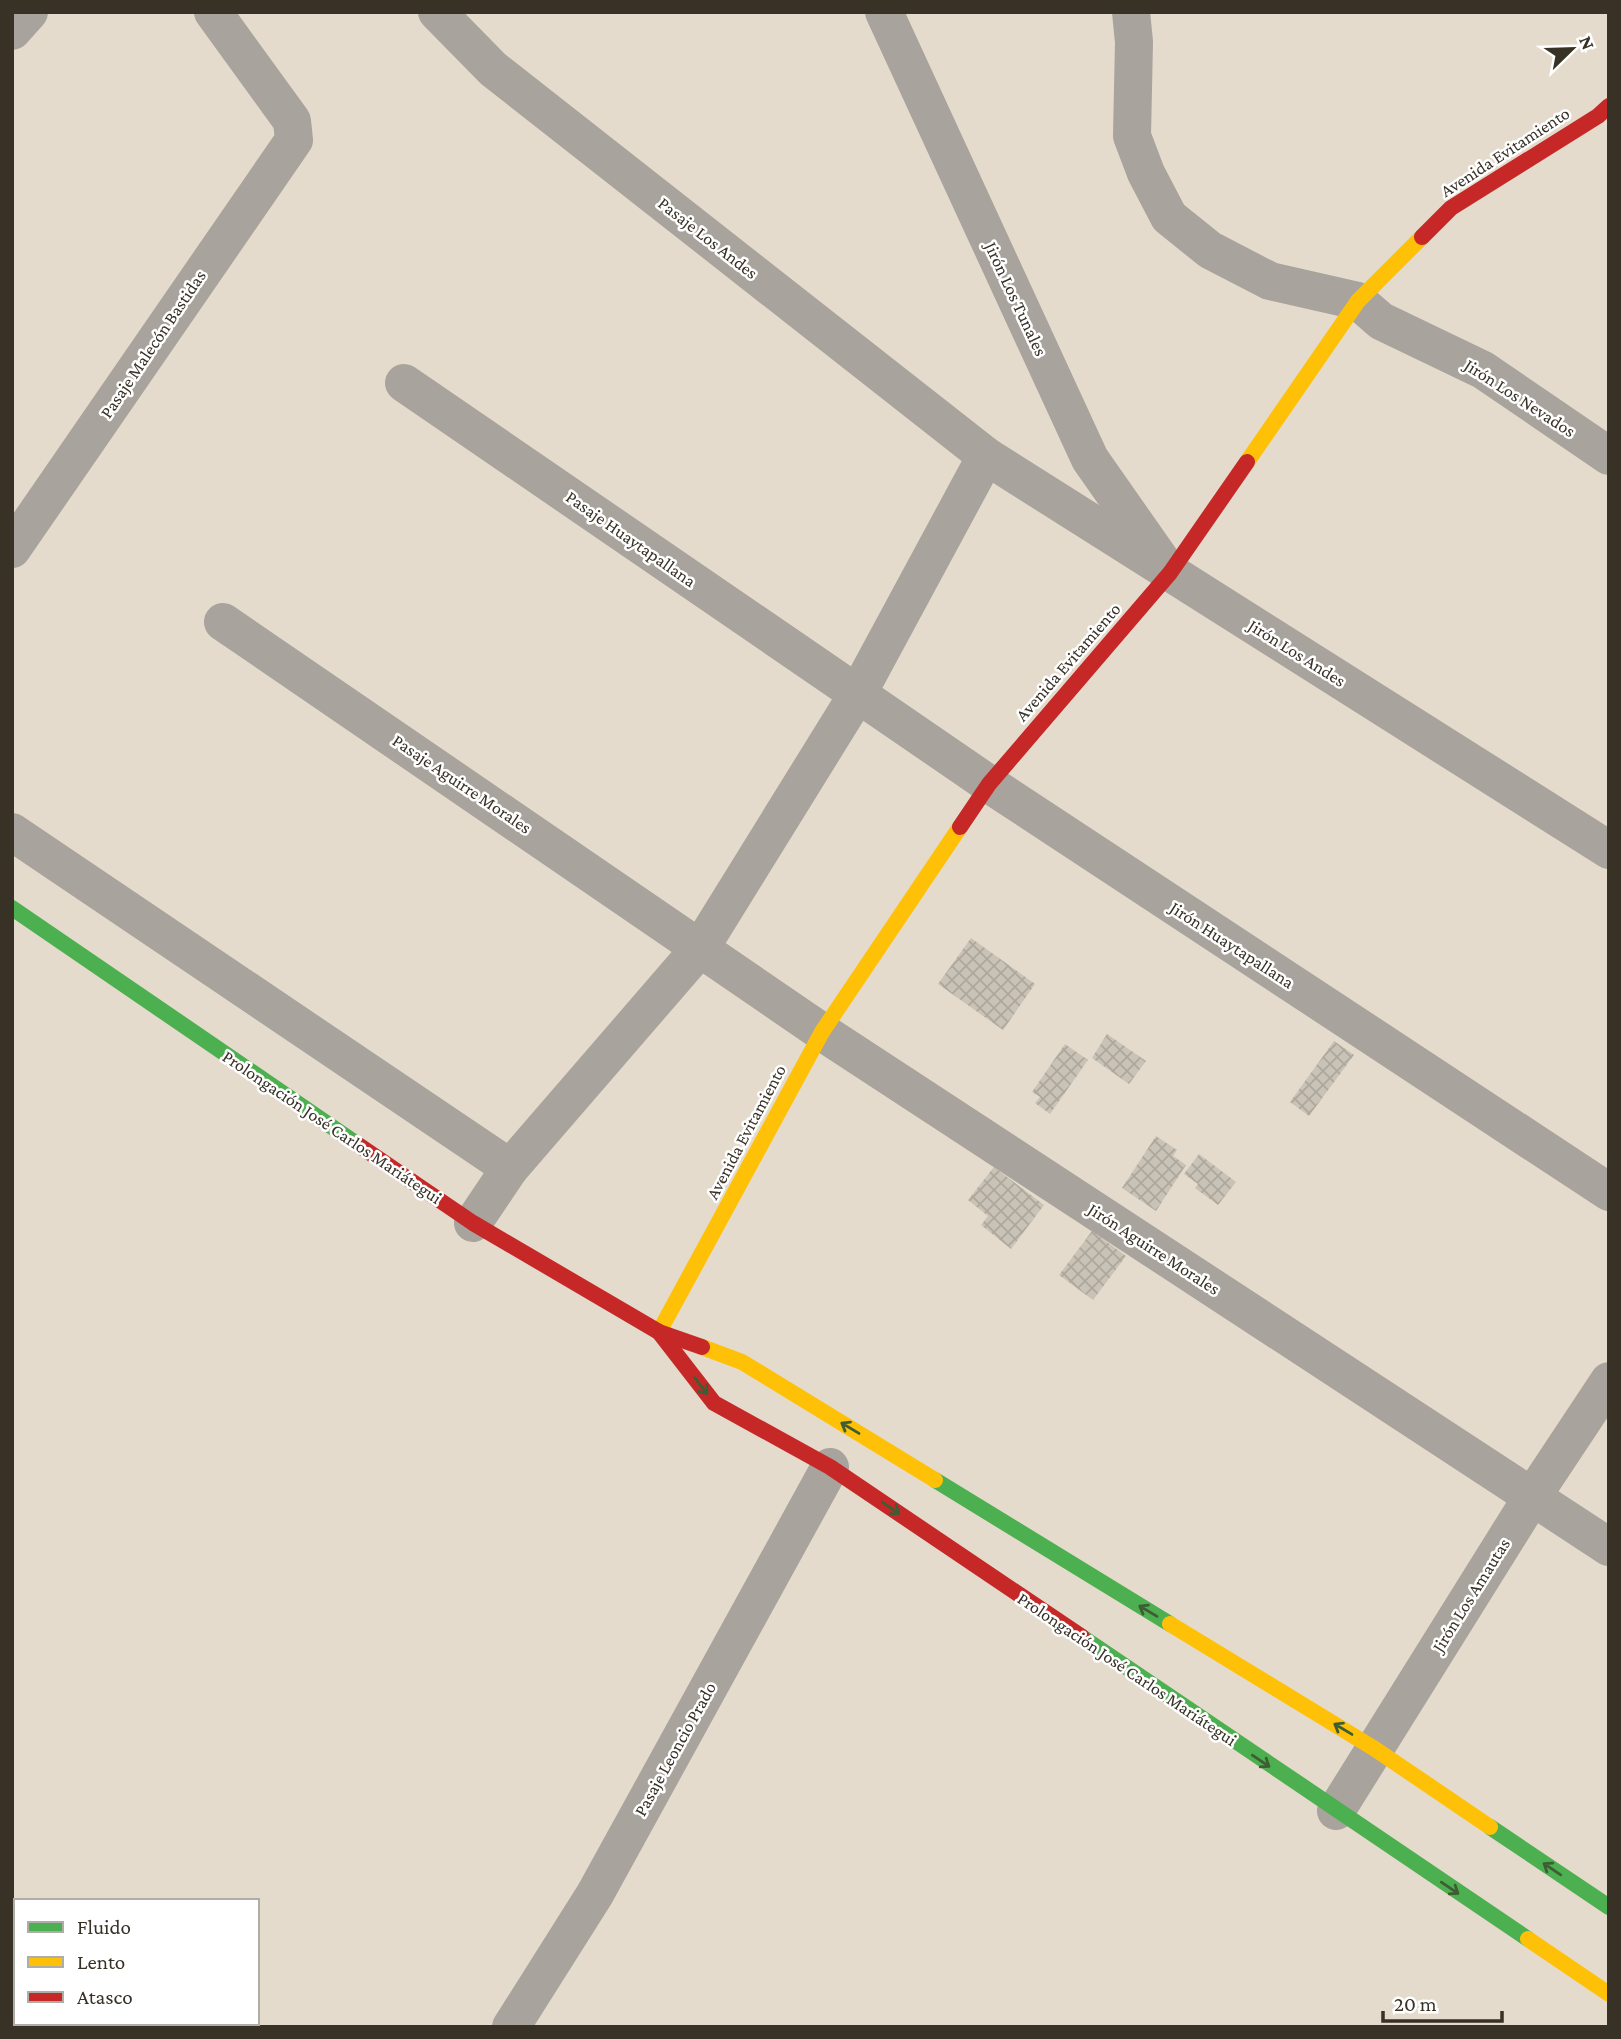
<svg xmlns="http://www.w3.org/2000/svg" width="1621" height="2039" font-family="'Crimson Pro',serif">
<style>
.building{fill:url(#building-cross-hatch)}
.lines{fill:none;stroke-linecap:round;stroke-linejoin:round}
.street{stroke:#a8a39c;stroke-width:38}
.fast{stroke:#4caf50;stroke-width:16}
.slow{stroke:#ffc107;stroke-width:16}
.jam{stroke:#c62828;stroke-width:16}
.oneway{stroke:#3e5d35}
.labels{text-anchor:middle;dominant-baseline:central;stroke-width:5;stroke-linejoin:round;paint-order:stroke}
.street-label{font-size:18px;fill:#373126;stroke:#fff}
</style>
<defs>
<pattern id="building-cross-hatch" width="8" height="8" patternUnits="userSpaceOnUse" patternTransform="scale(1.75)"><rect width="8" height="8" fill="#c9c2b6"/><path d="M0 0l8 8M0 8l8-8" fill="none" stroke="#ada79c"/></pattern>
</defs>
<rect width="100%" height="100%" fill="#e4dbcc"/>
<!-- building -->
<g class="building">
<path d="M971,938l64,46 -32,46 -65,-46z"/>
<path d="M1107,1034l39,27 -17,23 -37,-26z"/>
<path d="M1334,1041l20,14 -45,61 -19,-14z"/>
<path d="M1065,1044l23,16 -38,54 -15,-11 5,-6 -8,-5z"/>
<path d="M1156,1136l21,14 -4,6 13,9 -30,46 -34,-23z"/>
<path d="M1199,1154l37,28 -18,23 -23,-17 3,-4 -14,-10z"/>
<path d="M994,1167l50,38 -33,44 -30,-24 7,-9 -20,-16z"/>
<path d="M1092,1231l34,25 -33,44 -34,-25z"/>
</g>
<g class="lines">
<!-- street -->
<g class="street">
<path d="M437,12l56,57 493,387 623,394"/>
<path d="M884,12l206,447 70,100"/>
<path d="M1131,12l3,30 -2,94 14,37 23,44 41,33 60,31 88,20 23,20 102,49 126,86"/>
<path d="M12,31l17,-19"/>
<path d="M404,383l585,401 620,408"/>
<path d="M12,549l282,-409 -2,-19 -79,-109"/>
<path d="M223,622l599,410 787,515"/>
<path d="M12,832l498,336"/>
<path d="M473,1223l37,-55 191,-221 156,-252 129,-239"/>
<path d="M1336,1811l196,-314 77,-116"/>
<path d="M511,2027l84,-133 235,-427"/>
</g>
<!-- fast -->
<g class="fast">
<path d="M12,908l345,236"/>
<path d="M935,1480l235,144"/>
<path d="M1082,1637l446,302"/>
<path d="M1490,1827l119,80"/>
</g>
<!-- slow -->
<g class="slow">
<path d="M1247,462l111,-161 64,-64"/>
<path d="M659,1332l163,-300 138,-205"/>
<path d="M702,1347l40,15 193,118"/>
<path d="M1170,1624l205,125 115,78"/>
<path d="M1528,1939l81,55"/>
</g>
<!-- jam -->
<g class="jam">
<path d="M1422,237l29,-29 147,-92 11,-10"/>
<path d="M960,827l29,-43 181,-211 77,-111"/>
<path d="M357,1144l116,79 186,109 43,15"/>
<path d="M659,1332l55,71 116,64 252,170"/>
</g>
</g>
<!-- one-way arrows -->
<defs><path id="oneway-shaft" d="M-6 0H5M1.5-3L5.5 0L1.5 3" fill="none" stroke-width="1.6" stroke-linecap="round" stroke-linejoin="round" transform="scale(1.75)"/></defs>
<g class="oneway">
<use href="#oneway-shaft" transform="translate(701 1386) rotate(52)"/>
<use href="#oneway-shaft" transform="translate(850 1428) rotate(-149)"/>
<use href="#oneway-shaft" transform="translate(891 1508) rotate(34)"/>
<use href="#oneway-shaft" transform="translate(1148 1611) rotate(-149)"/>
<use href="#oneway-shaft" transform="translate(1343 1729) rotate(-149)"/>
<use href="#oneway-shaft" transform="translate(1261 1761) rotate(34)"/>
<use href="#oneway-shaft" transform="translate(1552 1869) rotate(-146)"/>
<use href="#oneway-shaft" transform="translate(1450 1888) rotate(34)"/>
</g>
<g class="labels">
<!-- street labels -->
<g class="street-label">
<text transform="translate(1505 152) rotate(-33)">Avenida Evitamiento</text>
<text transform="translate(708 238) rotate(38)">Pasaje Los Andes</text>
<text transform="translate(1016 299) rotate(65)">Jirón Los Tunales</text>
<text transform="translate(153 344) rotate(-56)">Pasaje Malecón Bastidas</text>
<text transform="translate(1520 398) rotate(33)">Jirón Los Nevados</text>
<text transform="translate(631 539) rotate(35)">Pasaje Huaytapallana</text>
<text transform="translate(1297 653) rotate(32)">Jirón Los Andes</text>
<text transform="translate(1068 662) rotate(-49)">Avenida Evitamiento</text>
<text transform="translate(462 784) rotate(34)">Pasaje Aguirre Morales</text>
<text transform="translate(1232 945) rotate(33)">Jirón Huaytapallana</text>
<text transform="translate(332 1127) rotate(34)">Prolongación José Carlos Mariátegui</text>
<text transform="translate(746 1132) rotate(-62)">Avenida Evitamiento</text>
<text transform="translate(1154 1249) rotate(33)">Jirón Aguirre Morales</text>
<text transform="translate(1471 1595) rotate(-58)">Jirón Los Amautas</text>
<text transform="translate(1127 1669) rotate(34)">Prolongación José Carlos Mariátegui</text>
<text transform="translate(675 1749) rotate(-61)">Pasaje Leoncio Prado</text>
</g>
</g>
<!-- border -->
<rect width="1621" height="2039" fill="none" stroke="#373126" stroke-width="28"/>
<!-- legend -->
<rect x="14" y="1899" width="245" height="126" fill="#ffffff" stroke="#afada8" stroke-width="2"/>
<rect x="28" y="1922" width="35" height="10" fill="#4caf50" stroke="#afada8" stroke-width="2"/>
<text x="77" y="1934" font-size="21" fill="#373126">Fluido</text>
<rect x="28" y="1957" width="35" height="10" fill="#ffc107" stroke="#afada8" stroke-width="2"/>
<text x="77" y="1969" font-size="21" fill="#373126">Lento</text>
<rect x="28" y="1992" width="35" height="10" fill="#c62828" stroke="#afada8" stroke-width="2"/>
<text x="77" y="2004" font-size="21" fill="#373126">Atasco</text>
<!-- north arrow -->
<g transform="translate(1572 49) rotate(67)" stroke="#ffffff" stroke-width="5" paint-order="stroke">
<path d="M0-5L12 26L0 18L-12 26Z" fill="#373126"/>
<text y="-10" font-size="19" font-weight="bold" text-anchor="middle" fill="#373126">N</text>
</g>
<!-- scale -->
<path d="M1383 2011v10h119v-10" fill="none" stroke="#373126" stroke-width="3.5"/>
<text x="1394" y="2011" font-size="21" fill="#373126" stroke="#ffffff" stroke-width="5" paint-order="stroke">20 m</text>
</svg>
